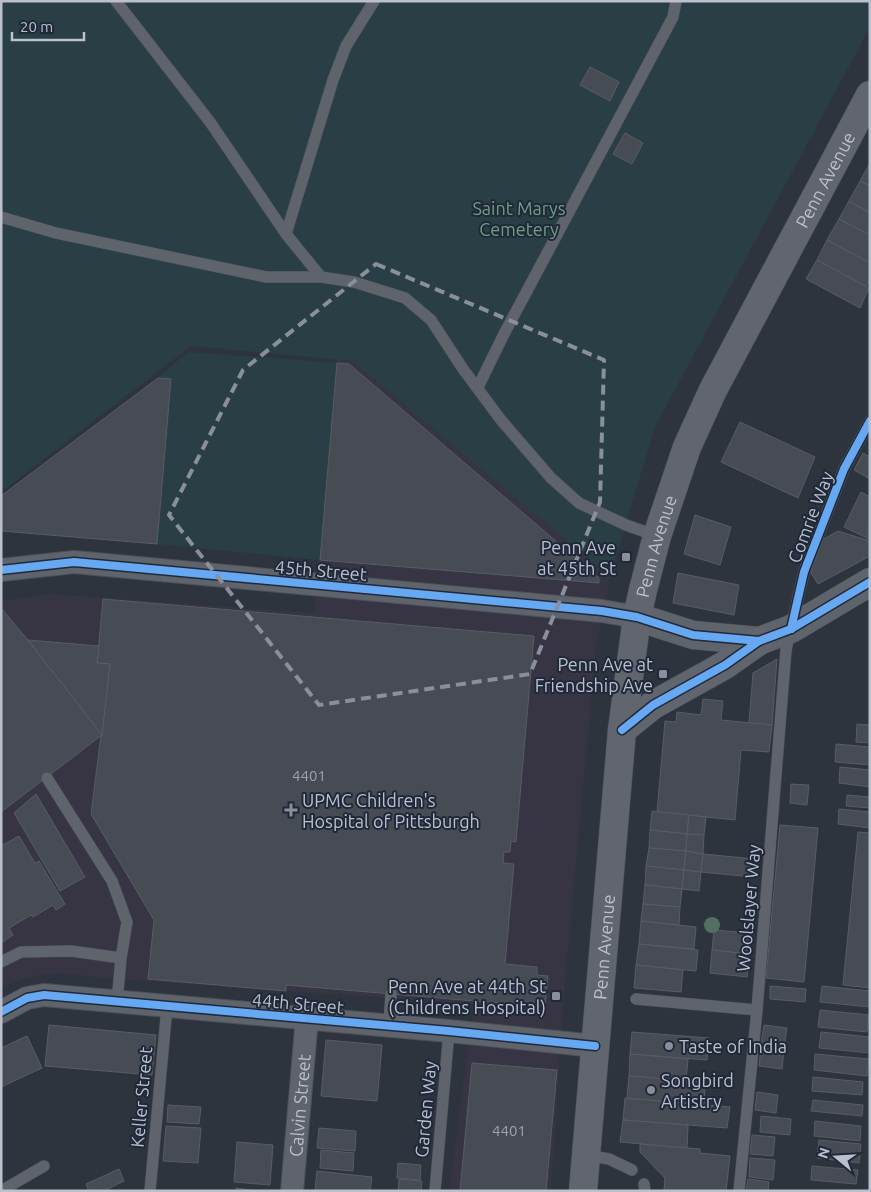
<svg xmlns="http://www.w3.org/2000/svg" width="871" height="1192" font-family="Ubuntu,sans-serif">
<style>
.medical{fill:#373444}
.green{fill:#2a3e45}
.building{fill:#474c54;stroke:#575c65}
.lines{fill:none;stroke-linecap:round;stroke-linejoin:round}
.service-casing{stroke:#4c5058;stroke-width:12}
.minor-casing{stroke:#4c5058;stroke-width:24}
.tertiary-casing{stroke:#4c5058;stroke-width:29}
.primary-casing{stroke:#4c515a;stroke-width:29}
.service{stroke:#5f636b;stroke-width:11}
.minor{stroke:#5f636b;stroke-width:22}
.tertiary{stroke:#5f636b;stroke-width:28}
.primary{stroke:#61656d;stroke-width:28}
.cycleway-casing{stroke:#20293a;stroke-width:11}
.cycleway{stroke:#66a8f1;stroke-width:8}
.tree{fill:#526f62}
.marked{fill:none;stroke:#898f9b;stroke-width:4;stroke-dasharray:10 6;stroke-linejoin:round}
.poi-dot{fill:#898f9b;stroke:#20293a;stroke-width:2}
.labels{text-anchor:middle;dominant-baseline:central;stroke-width:4;stroke-linejoin:round;paint-order:stroke}
.number-label{font-size:15px;fill:#9da3af}
.street-label{font-size:18px;fill:#bac0cd;stroke:#20293a}
.park-label{font-size:18px;fill:#709f7f;stroke:#20293a}
.poi-label{font-size:18px;fill:#bac0cd;stroke:#20293a;text-anchor:end}
</style>
<rect width="100%" height="100%" fill="#2e343e"/>
<!-- medical -->
<path class="medical" d="M334,359l18,2 258,216 -14,70 -33,358 -12,186h-102l25,-187 -371,-26 -43,-5 -31,4 -28,10v-386l48,-7 265,19z"/>
<!-- green -->
<g class="green">
<path d="M1,1h869v26l-215,400 -45,150 -258,-216 -161,-15 -190,146z"/>
<path d="M188,352l149,11 -17,197 -163,-16 14,-164 -13,-2z"/>
</g>
<!-- building -->
<g class="building">
<path d="M590,67l29,15 -9,19 -30,-16z"/>
<path d="M625,133l18,10 -11,21 -19,-10z"/>
<path d="M870,163v23l-10,-5z"/>
<path d="M860,181l10,5v27l-21,-12z"/>
<path d="M849,201l21,12v22l-31,-16z"/>
<path d="M839,219l31,16v28l-43,-23z"/>
<path d="M827,240l43,23v17l-4,7 -49,-27z"/>
<path d="M817,260l52,28 -9,20 -54,-29z"/>
<path d="M337,363l12,1 250,214v5l-279,-23z"/>
<path d="M158,378l13,1 -14,165 -156,-13v-35z"/>
<path d="M740,422l75,35 -17,41 -77,-36z"/>
<path d="M863,453l7,4v22l-16,-9z"/>
<path d="M861,492l9,5 -1,42 -25,-12z"/>
<path d="M695,515l36,12 -11,38 -36,-11z"/>
<path d="M838,531l32,10v15l-52,28 -7,-11 11,-33z"/>
<path d="M678,573l61,12 -5,30 -61,-12z"/>
<path d="M103,599l431,37 -18,206 -5,-1 -1,11h-6l-1,11 11,1 -9,100 32,3v8l11,1 -3,31 -259,-22v6l-138,-12 6,-59 -63,-106 19,-150 -13,-1z"/>
<path d="M1,608l27,32 74,95 -101,77z"/>
<path d="M28,640l71,6 -2,17 13,1 -8,71z"/>
<path d="M777,659l-5,66 -23,-2 4,-50z"/>
<path d="M703,699l20,2 -2,19 51,5 -3,27 -28,-2 -6,70 -78,-8 8,-91 11,1 1,-10 24,3z"/>
<path d="M857,724l13,1v18l-14,-1z"/>
<path d="M836,744l34,3v18l-35,-3z"/>
<path d="M840,767l30,3v17l-31,-4z"/>
<path d="M791,784l18,1 -2,20 -17,-2z"/>
<path d="M36,794l49,83 -25,14 -46,-78z"/>
<path d="M847,795l23,2v11l-24,-2z"/>
<path d="M839,809l31,3v16l-32,-4z"/>
<path d="M652,811l37,4 -2,19 -37,-4z"/>
<path d="M689,815l17,2 -2,18 -17,-1z"/>
<path d="M780,825l38,3 -14,154 -38,-4z"/>
<path d="M650,830l37,4 -1,17 -37,-3z"/>
<path d="M858,832l12,1v155l-27,-3z"/>
<path d="M687,834l17,1 -1,19 -17,-3z"/>
<path d="M19,836l16,27 4,-2 26,43 -9,6 -3,-5 -20,12 -2,-2 -22,13 4,7 -12,8v-97z"/>
<path d="M649,848l37,3 -2,19 -38,-4z"/>
<path d="M686,851l17,3 -2,18 -17,-2z"/>
<path d="M703,854l52,5 -2,18 -52,-5z"/>
<path d="M646,866l38,4 -2,19 -37,-4z"/>
<path d="M684,870l17,2 -2,19 -17,-2z"/>
<path d="M645,885l37,4 -2,18 -37,-3z"/>
<path d="M643,904l37,3 -1,18 -38,-4z"/>
<path d="M641,921l55,6 -2,22 -55,-5z"/>
<path d="M714,930l37,3 -2,21 -37,-4z"/>
<path d="M639,944l59,6 -2,21 -60,-6z"/>
<path d="M712,950l37,4 -2,23 -37,-4z"/>
<path d="M636,965l47,5 -2,22 -47,-4z"/>
<path d="M770,986l36,3 -1,13 -35,-3z"/>
<path d="M822,986l48,5v16l-50,-5z"/>
<path d="M820,1010l49,5 -2,17 -49,-5z"/>
<path d="M49,1025l107,10 -4,40 -107,-9z"/>
<path d="M764,1025l23,3 -3,19 -23,-3z"/>
<path d="M632,1032l77,6 -2,22 -77,-6z"/>
<path d="M821,1032l49,5v16l-51,-5z"/>
<path d="M27,1036l15,32 -41,19v-39z"/>
<path d="M326,1040l56,5 -5,56 -56,-5z"/>
<path d="M761,1048l23,2 -2,19 -23,-3z"/>
<path d="M630,1054l58,5 -2,22 -57,-5z"/>
<path d="M815,1054l54,5 -2,17 -53,-6z"/>
<path d="M472,1063l85,7 -11,121h-86z"/>
<path d="M629,1076l76,6 -1,23 -77,-7z"/>
<path d="M813,1077l50,5 -1,13 -50,-4z"/>
<path d="M757,1092l21,3 -2,18 -21,-3z"/>
<path d="M625,1098l105,9 -3,21 -104,-8z"/>
<path d="M813,1100l50,5 -1,11 -51,-5z"/>
<path d="M168,1105l33,2 -2,17 -32,-2z"/>
<path d="M761,1116l30,3 -1,16 -30,-3z"/>
<path d="M623,1120l65,5 -1,23 -67,-6z"/>
<path d="M815,1121l46,5 -1,15 -46,-5z"/>
<path d="M166,1126l35,2 -3,35 -35,-2z"/>
<path d="M319,1128l37,3 -1,20 -38,-3z"/>
<path d="M752,1135l23,2 -2,19 -23,-2z"/>
<path d="M819,1140l42,4 -2,19 -42,-5z"/>
<path d="M237,1142l36,3 -3,40 -36,-3z"/>
<path d="M640,1144l60,5v4l30,3 -4,35h-62l1,-13 -25,-26z"/>
<path d="M321,1150l33,3 -1,18 -33,-3z"/>
<path d="M750,1158l25,2 -2,20 -24,-3z"/>
<path d="M398,1163l23,2 -1,15 -23,-2z"/>
<path d="M812,1166l46,4 -2,14 -45,-4z"/>
<path d="M119,1169l5,12 -20,10h-15l-3,-7z"/>
<path d="M317,1171l55,6 -2,14h-55z"/>
<path d="M399,1179l23,2 -1,10h-23z"/>
<path d="M748,1179l21,3 -1,9h-22z"/>
<path d="M236,1188l22,3h-22z"/>
</g>
<g class="lines">
<!-- service casing -->
<g class="service-casing">
<g id="service">
<path d="M116,1l94,121 76,112 35,43 33,5 51,16 26,22 32,49 38,51 50,58 28,25 47,22 31,11"/>
<path d="M1,217l55,16 210,44h55"/>
<path d="M286,234l47,-154 13,-34 28,-45"/>
<path d="M478,387l26,-53 169,-317 3,-16"/>
<path d="M47,778l65,103 15,41 -6,36 -4,44"/>
<path d="M1,962l20,-10 50,-1 50,7"/>
<path d="M636,999l121,11"/>
<path d="M389,1025l2,-31"/>
<path d="M586,1155l23,4 23,11"/>
<path d="M644,1184l1,7"/>
<path d="M1,1191l43,-25"/>
<path d="M150,1191l17,-184"/>
<path d="M435,1191l14,-160"/>
<path d="M739,1191l18,-181 29,-360 18,-78 40,-103 26,-48"/>
</g>
</g>
<!-- minor casing -->
<g class="minor-casing">
<g id="minor">
<path d="M1,570l73,-8 528,49 35,6"/>
<path d="M1,1012l26,-14 17,-3 405,36 146,15"/>
<path id="s1" d="M292,1191l15,-173"/>
</g>
</g>
<!-- tertiary casing -->
<g class="tertiary-casing">
<path id="tertiary" d="M637,617l56,18 66,6 32,-12 79,-47"/>
</g>
<!-- primary casing -->
<g class="primary-casing">
<g id="primary">
<path d="M622,730l31,-25 72,-40 34,-24"/>
<path id="s2" d="M583,1191l39,-461 15,-113 6,-27 14,-54 30,-89 26,-57 157,-295"/>
</g>
</g>
<!-- service -->
<use href="#service" class="service"/>
<!-- minor -->
<use href="#minor" class="minor"/>
<!-- tertiary -->
<use href="#tertiary" class="tertiary"/>
<!-- primary -->
<use href="#primary" class="primary"/>
<!-- cycleway casing -->
<g class="cycleway-casing">
<g id="cycleway">
<path d="M1,570l73,-8 528,49 35,6 56,18 66,6 32,-12 79,-47"/>
<path d="M791,629l13,-57 40,-103 26,-48"/>
<path d="M622,730l31,-25 72,-40 34,-24"/>
<path d="M1,1012l26,-14 17,-3 405,36 146,15"/>
</g>
</g>
<!-- cycleway -->
<use href="#cycleway" class="cycleway"/>
</g>
<!-- trees -->
<circle class="tree" cx="712" cy="925" r="8"/>
<!-- marked area -->
<path class="marked" d="M376,264l228,96 -4,142 -70,172 -211,31 -150,-190 74,-145z"/>
<!-- markers -->
<g class="poi-dot">
<rect x="621" y="552" width="10" height="10" rx="2.5"/>
<rect x="658" y="669" width="10" height="10" rx="2.5"/>
<path d="M288.5 802.5h5v5h5v5h-5v5h-5v-5h-5v-5h5z"/>
<rect x="551" y="991" width="10" height="10" rx="2.5"/>
<circle cx="669" cy="1046" r="5"/>
<circle cx="651" cy="1090" r="5"/>
</g>
<g class="labels">
<!-- number labels -->
<g class="number-label">
<text x="309" y="775">4401</text>
<text x="509" y="1130">4401</text>
</g>
<!-- street labels -->
<g class="street-label">
<text stroke="none"><textPath href="#s2" startOffset="1055">Penn Avenue</textPath></text>
<text transform="translate(810 517) rotate(-69)">Comrie Way</text>
<text stroke="none"><textPath href="#s2" startOffset="650">Penn Avenue</textPath></text>
<text transform="translate(321 570) rotate(5)">45th Street</text>
<text transform="translate(748 908) rotate(-85)">Woolslayer Way</text>
<text stroke="none"><textPath href="#s2" startOffset="245">Penn Avenue</textPath></text>
<text transform="translate(298 1003) rotate(5)">44th Street</text>
<text transform="translate(141 1097) rotate(-85)">Keller Street</text>
<text stroke="none"><textPath href="#s1" startOffset="86">Calvin Street</textPath></text>
<text transform="translate(425 1109) rotate(-85)">Garden Way</text>
</g>
<!-- park labels -->
<g class="park-label">
<text x="519" y="208">Saint Marys<tspan x="519" dy="21">Cemetery</tspan></text>
</g>
<!-- poi labels -->
<g class="poi-label">
<text x="616" y="547">Penn Ave<tspan x="616" dy="21">at 45th St</tspan></text>
<text x="653" y="664">Penn Ave at<tspan x="653" dy="21">Friendship Ave</tspan></text>
<text x="302" y="800" text-anchor="start">UPMC Children's<tspan x="302" dy="21">Hospital of Pittsburgh</tspan></text>
<text x="546" y="986">Penn Ave at 44th St<tspan x="546" dy="21">(Childrens Hospital)</tspan></text>
<text x="679" y="1046" text-anchor="start">Taste of India</text>
<text x="661" y="1080" text-anchor="start">Songbird<tspan x="661" dy="21">Artistry</tspan></text>
</g>
</g>
<!-- border -->
<rect width="871" height="1192" fill="none" stroke="#bac0cd" stroke-width="5"/>
<!-- north arrow -->
<g transform="translate(836 1157) rotate(288)" stroke="#20293a" stroke-width="4" paint-order="stroke">
<path d="M0-4L9 19L0 12L-9 19Z" fill="#bac0cd"/>
<text y="-8" font-size="14" font-weight="bold" text-anchor="middle" fill="#bac0cd">N</text>
</g>
<!-- scale -->
<path d="M12 32v8h72v-8" fill="none" stroke="#bac0cd" stroke-width="2.5"/>
<text x="20" y="32" font-size="15" fill="#bac0cd" stroke="#20293a" stroke-width="4" paint-order="stroke">20 m</text>
</svg>
